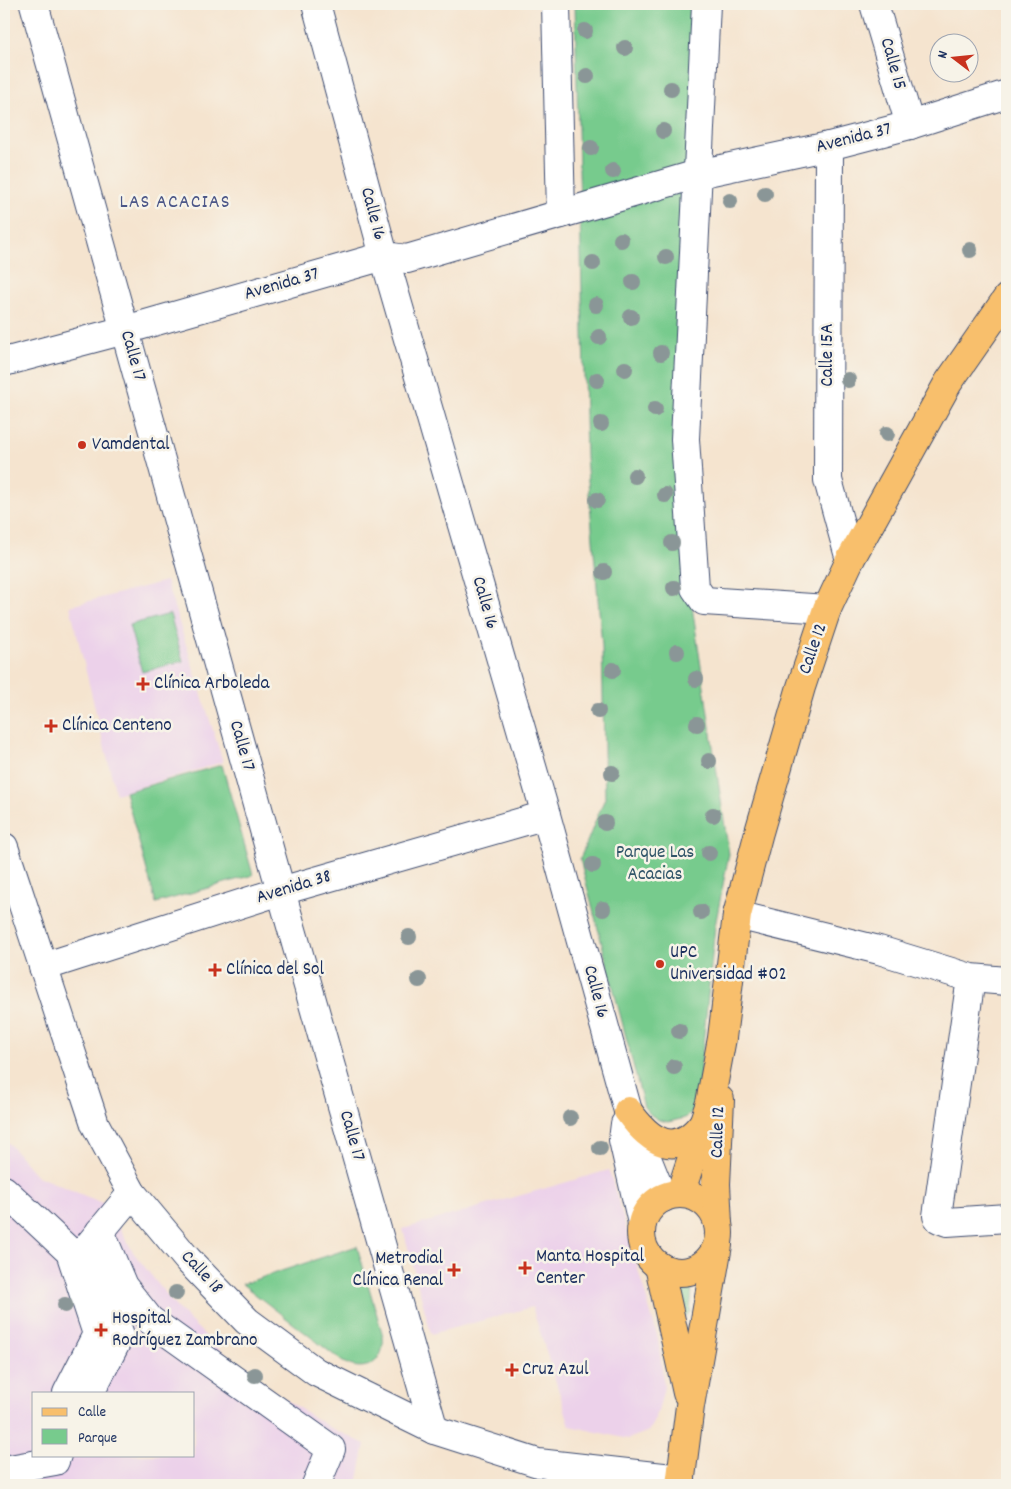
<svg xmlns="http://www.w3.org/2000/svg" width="1011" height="1489" font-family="Dekko,sans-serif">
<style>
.built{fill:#ecd1ea;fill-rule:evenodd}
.green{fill:#77cb8d;stroke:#497d76}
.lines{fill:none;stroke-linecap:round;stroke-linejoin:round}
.minor-casing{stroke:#3c4a6f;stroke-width:30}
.major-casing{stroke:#3c4a6f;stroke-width:30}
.minor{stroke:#fff;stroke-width:28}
.major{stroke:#f8bf6c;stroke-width:28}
.tree{fill:#8a9697}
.poi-dot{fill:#c8321e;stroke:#f7f3e8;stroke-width:2}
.labels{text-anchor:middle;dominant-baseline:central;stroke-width:5;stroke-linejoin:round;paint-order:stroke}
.street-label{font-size:19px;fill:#1b2f5e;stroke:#f7f3e8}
.poi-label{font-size:19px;fill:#1b2f5e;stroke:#f7f3e8;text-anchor:start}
.park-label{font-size:19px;fill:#32566a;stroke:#f7f3e8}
.neighbourhood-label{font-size:20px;letter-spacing:1px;fill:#4c5788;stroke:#f7f3e8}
</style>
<rect width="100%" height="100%" fill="#f7f3e8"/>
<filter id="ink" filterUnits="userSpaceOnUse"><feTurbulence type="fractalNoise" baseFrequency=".02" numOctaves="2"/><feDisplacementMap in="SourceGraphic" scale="10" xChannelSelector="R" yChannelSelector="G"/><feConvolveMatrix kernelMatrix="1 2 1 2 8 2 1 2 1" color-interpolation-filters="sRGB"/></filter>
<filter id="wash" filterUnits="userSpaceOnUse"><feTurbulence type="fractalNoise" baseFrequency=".0096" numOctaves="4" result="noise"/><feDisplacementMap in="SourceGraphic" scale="20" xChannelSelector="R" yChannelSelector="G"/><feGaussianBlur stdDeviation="1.12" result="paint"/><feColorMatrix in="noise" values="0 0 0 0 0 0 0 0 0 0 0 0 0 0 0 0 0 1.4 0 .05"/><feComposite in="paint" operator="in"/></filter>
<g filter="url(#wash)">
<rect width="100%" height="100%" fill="#f5e4cf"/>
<!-- built -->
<g class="built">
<path d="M166,581l57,181 -107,32 -46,-188z"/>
<path d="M4,1138l33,38 70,29 26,47 43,55 46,45 47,37 60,38 36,17 -8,41h-353zM34,1393h160v62h-160z"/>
<path d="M609,1170l49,168 6,49 -6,25 -9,19 -21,8 -58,-13 -38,-119 -101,27 -28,-105z"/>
</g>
<!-- green -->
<g class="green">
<path d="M575,4h120l-3,602 37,248 -14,72 -16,158 -6,28 -8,6 -17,4 -9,-2 -8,-5 -7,-8 -64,-248 25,-61 -3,-152 -16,-189z"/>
<path d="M170,614l13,47 -41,11 -13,-47z"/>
<path d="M222,765l31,110 -97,28 -31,-111z"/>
<path d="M357,1246l26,90c3,25 -17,39 -40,26l-101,-78z"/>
<path d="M693,1277l-3,35 -4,4 -4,-1 -10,-37z"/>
</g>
</g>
<g filter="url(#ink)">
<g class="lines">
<!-- minor casing -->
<g class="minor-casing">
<g id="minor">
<path d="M34,4l247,887 153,539"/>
<path d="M316,4l68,252 162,559 82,296 35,87"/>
<path d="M556,4l5,210"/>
<path d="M706,4l-21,435 10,149 9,13 123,8"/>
<path d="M874,4l36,121"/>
<path d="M829,146l-1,334 22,80"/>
<path d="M4,362l121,-32 259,-74 23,3 291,-85 131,-28 81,-21 97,-31"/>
<path d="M4,847l91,277 37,69 56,67 59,61 69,51 118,58 104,33 143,16"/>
<path d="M737,915l142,35 92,28 36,3"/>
<path d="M43,967l238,-76 265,-76"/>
<path d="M971,978l-34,238 2,3 8,3 60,-4"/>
<path d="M625,1124l-2,16 19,83"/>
<path d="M4,1190l66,62 27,82 -30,59"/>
<path d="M100,1231l23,55 27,34 181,129 -15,36"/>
<path d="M89,1245l43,-52"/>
<path d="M90,1393l30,-58 -28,-80"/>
<path d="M4,1470l51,-9 2,-6"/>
</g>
</g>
<!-- major casing -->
<g class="major-casing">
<g id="major">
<path d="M628,1111c22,31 48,49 76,11"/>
<path d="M680,1194l30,-91 12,-65 15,-123 22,-83 42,-145 26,-78 23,-49 98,-177 59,-85"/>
<circle cx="680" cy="1233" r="39"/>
<path d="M718,1224l-2,-40 4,-84"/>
<path d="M659,1266l28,127"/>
<path d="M680,1485l10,-79 28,-161"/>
</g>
</g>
<!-- minor -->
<use href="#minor" class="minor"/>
<!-- major -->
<use href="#major" class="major"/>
</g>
<!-- trees -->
<g class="tree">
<circle cx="585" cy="31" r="8"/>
<circle cx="625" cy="48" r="8"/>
<circle cx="587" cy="76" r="8"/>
<circle cx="671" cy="89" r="8"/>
<circle cx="663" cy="131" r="8"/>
<circle cx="591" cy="148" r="8"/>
<circle cx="613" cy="171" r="8"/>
<circle cx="765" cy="194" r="8"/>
<circle cx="730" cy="201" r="8"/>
<circle cx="621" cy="240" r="8"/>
<circle cx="970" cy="250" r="8"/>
<circle cx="666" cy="257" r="8"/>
<circle cx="593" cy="263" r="8"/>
<circle cx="633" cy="282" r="8"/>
<circle cx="596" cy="305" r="8"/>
<circle cx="631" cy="317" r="8"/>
<circle cx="599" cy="337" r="8"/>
<circle cx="661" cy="353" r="8"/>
<circle cx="625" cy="369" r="8"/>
<circle cx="597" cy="380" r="8"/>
<circle cx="848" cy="380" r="8"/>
<circle cx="655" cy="409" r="8"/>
<circle cx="601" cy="424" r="8"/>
<circle cx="887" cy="434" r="8"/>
<circle cx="635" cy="476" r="8"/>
<circle cx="665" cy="495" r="8"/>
<circle cx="597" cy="500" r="8"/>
<circle cx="672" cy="543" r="8"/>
<circle cx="604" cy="572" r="8"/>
<circle cx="674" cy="588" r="8"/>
<circle cx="677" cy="652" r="8"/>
<circle cx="613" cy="670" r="8"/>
<circle cx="696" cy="679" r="8"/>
<circle cx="598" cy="711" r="8"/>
<circle cx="697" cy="724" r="8"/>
<circle cx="709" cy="761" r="8"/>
<circle cx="612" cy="773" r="8"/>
<circle cx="713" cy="815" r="8"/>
<circle cx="605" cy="823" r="8"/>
<circle cx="709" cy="853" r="8"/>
<circle cx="593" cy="865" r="8"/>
<circle cx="603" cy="909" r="8"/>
<circle cx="701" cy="912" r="8"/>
<circle cx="409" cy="937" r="8"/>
<circle cx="419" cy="980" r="8"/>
<circle cx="679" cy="1031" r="8"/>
<circle cx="674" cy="1067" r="8"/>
<circle cx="570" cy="1118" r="8"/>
<circle cx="600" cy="1148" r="8"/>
<circle cx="176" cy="1293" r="8"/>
<circle cx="65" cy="1305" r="8"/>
<circle cx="255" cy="1375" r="8"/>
</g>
</g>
<!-- markers -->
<g class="poi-dot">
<circle cx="82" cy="445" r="5"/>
<path d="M140.5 676.5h5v5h5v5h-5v5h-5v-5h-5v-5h5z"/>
<path d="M48.5 718.5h5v5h5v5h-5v5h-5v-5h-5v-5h5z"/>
<circle cx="660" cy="964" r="5"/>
<path d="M212.5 962.5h5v5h5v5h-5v5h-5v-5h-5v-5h5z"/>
<path d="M522.5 1260.5h5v5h5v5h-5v5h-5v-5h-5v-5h5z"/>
<path d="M451.5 1262.5h5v5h5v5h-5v5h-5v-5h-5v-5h5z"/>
<path d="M98.5 1322.5h5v5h5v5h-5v5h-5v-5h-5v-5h5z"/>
<path d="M509.5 1362.5h5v5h5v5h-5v5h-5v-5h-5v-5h5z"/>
</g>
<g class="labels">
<!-- street labels -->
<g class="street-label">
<text transform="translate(892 64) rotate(74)">Calle 15</text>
<text transform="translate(854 139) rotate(-14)">Avenida 37</text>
<text transform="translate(372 214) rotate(75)">Calle 16</text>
<text transform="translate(282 285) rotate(-16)">Avenida 37</text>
<text transform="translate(828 355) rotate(-90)">Calle 15A</text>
<text transform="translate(132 356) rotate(74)">Calle 17</text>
<text transform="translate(484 603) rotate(74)">Calle 16</text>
<text transform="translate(814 649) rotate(-71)">Calle 12</text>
<text transform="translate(241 746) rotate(74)">Calle 17</text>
<text transform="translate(294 888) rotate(-17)">Avenida 38</text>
<text transform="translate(595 992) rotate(75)">Calle 16</text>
<text transform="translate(719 1132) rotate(-88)">Calle 12</text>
<text transform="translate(351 1136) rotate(74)">Calle 17</text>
<text transform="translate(201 1273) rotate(47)">Calle 18</text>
</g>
<!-- poi labels -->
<g class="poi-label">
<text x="92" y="445">Vamdental</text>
<text x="154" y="684">Clínica Arboleda</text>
<text x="62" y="726">Clínica Centeno</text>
<text x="670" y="953">UPC<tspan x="670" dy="22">Universidad #02</tspan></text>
<text x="226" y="970">Clínica del Sol</text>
<text x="536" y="1257">Manta Hospital<tspan x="536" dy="22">Center</tspan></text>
<text x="443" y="1259" text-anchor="end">Metrodial<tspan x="443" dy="22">Clínica Renal</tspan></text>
<text x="112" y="1319">Hospital<tspan x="112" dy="22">Rodríguez Zambrano</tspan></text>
<text x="522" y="1370">Cruz Azul</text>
</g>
<!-- park labels -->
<g class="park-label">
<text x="655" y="853">Parque Las<tspan x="655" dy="22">Acacias</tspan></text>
</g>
<!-- neighbourhood labels -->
<g class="neighbourhood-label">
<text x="175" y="203">LAS ACACIAS</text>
</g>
</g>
<!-- margin -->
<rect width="1011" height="1489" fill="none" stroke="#f7f3e8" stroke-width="20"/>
<!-- legend -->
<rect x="32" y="1392" width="162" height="65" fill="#f7f3e8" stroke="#9fa5b1"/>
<rect x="42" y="1408" width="25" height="8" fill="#f8bf6c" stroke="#9fa5b1"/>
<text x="78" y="1416" font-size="15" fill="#1b2f5e">Calle</text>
<rect x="42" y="1429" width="25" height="15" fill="#77cb8d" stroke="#9fa5b1"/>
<text x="78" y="1442" font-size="15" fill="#1b2f5e">Parque</text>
<!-- north arrow -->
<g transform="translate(954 58) rotate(286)"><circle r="24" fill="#f7f3e8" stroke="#9fa5b1"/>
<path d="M0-4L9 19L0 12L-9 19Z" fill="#c8321e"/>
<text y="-8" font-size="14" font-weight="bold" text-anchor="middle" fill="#1b2f5e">N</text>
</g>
</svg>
